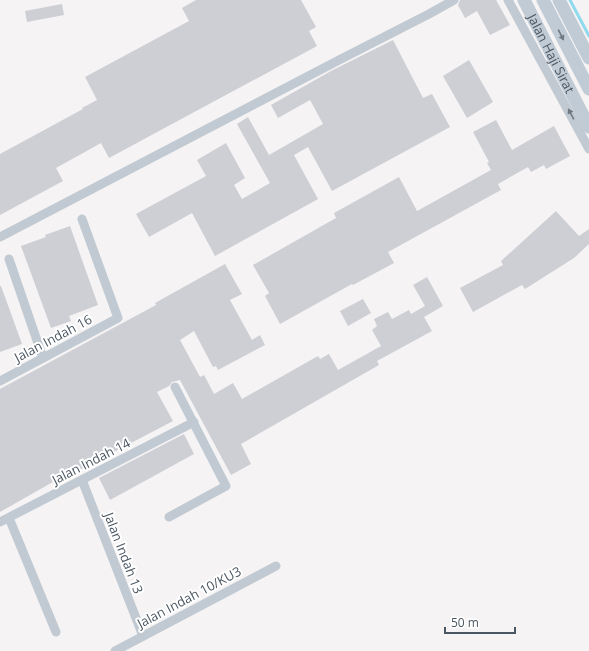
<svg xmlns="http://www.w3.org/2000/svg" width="589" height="651" font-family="'Open Sans',sans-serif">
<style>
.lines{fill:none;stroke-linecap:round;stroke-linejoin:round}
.stream{stroke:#90daee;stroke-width:3}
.building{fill:#cdcfd5}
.street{stroke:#c1cad2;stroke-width:9}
.secondary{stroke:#c1cbd6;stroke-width:13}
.oneway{fill:#6e7984}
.oneway2{fill:#6e7983}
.labels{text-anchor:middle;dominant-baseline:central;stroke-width:4;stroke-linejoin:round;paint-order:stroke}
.street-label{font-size:13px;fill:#4a5661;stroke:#fff}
</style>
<rect width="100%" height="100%" fill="#f5f3f3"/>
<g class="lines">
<!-- stream -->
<path class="stream" d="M570,0l19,36"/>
</g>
<!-- building -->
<g class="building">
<path d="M196,0h105l15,27 -7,4 8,15 -208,112 -8,-15 -45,25 7,13 -63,34v-61l83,-45 -1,-1 15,-8 -12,-23 104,-56 -7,-13z"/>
<path d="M460,0h36l14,25 -20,10 -13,-24 -12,7 -7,-13z"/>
<path d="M62,4l2,11 -37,7 -2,-11z"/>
<path d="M393,40l30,58 9,-4 18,33 -118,64 -24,-44 -14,8 24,44 -103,57 -23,-43 -43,24 -13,-23 70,-38 -9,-16 29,-17 19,35 -11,7 8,14 28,-16 -33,-59 11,-7 21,38 54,-31 -13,-24 -32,18 -7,-13 60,-34z"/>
<path d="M469,60l24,42 -26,16 -24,-42z"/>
<path d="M496,120l16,30 42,-24 16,30 -24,13 -2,-4 -13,7 -3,-5 -30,17 3,6 -113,62 6,11 -41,22 -1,-1 -72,40 -15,-28 4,-3 -16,-28 83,-47 -2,-5 65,-36 18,34 74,-41 -4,-7 2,-1 -16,-30z"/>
<path d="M556,211l23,25 10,-7v15l-15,14 -49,31 -3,-4 -49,27 -13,-24 43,-23 -2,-4z"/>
<path d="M70,226l28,79 -29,11 2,5 -20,7 -30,-82 25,-9 -1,-2z"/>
<path d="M225,264l17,30 -12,6 22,40 8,-5 5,10 -47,25 -2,-4 -3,1 -19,-36 -14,9 20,37 4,-2 10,19 19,-11 9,16 76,-43 2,3 9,-5 9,16 43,-24 -9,-16 5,-4 -3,-7 14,-7 4,7 17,-9 2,4 14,-8 -12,-21 14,-8 16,29 -19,11 8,14 -55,30 2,4 -138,79 10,20 -20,11 -51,-95 -8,2 -3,4 -12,6 16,29 -105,55 -1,-2 -67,38v-123l156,-84 -1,-2z"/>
<path d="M0,286h1l21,58 -22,8z"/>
<path d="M363,299l8,14 -23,13 -8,-15z"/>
<path d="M184,434l10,20 -84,46 -11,-22z"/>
</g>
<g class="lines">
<!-- street -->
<g class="street">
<path d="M508,0l81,149"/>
<path d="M0,237l341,-178 88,-45 25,-14"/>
<path d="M9,259l34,99"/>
<path d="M0,381l118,-63 -36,-99"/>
<path d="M82,480l61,156"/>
<path d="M169,517l57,-31 -51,-99"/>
<path d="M9,518l47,114"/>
<path d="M0,522l194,-100"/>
<path d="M115,651l161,-85"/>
</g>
<!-- secondary -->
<g class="secondary">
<path id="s1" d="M524,0l65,127"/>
<path d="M543,0l46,89"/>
<path d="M559,0l30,58"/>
</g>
</g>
<!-- one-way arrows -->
<defs><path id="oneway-solid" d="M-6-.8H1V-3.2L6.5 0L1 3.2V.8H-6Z"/></defs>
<use class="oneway" href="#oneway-solid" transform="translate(561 35) rotate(63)"/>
<use class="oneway2" href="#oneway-solid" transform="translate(571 114) rotate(-118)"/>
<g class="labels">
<!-- street labels -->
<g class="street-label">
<text stroke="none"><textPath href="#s1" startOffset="60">Jalan Haji Sirat</textPath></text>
<text transform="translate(53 338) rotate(-28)">Jalan Indah 16</text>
<text transform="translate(91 461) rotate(-27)">Jalan Indah 14</text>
<text transform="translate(124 553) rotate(69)">Jalan Indah 13</text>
<text transform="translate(189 597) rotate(-28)">Jalan Indah 10/KU3</text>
</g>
</g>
<!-- scale -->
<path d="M445 627v6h70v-6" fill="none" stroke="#4a5661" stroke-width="2"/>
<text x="451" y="627" font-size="12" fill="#4a5661" stroke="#ffffff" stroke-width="3" paint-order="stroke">50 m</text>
</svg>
